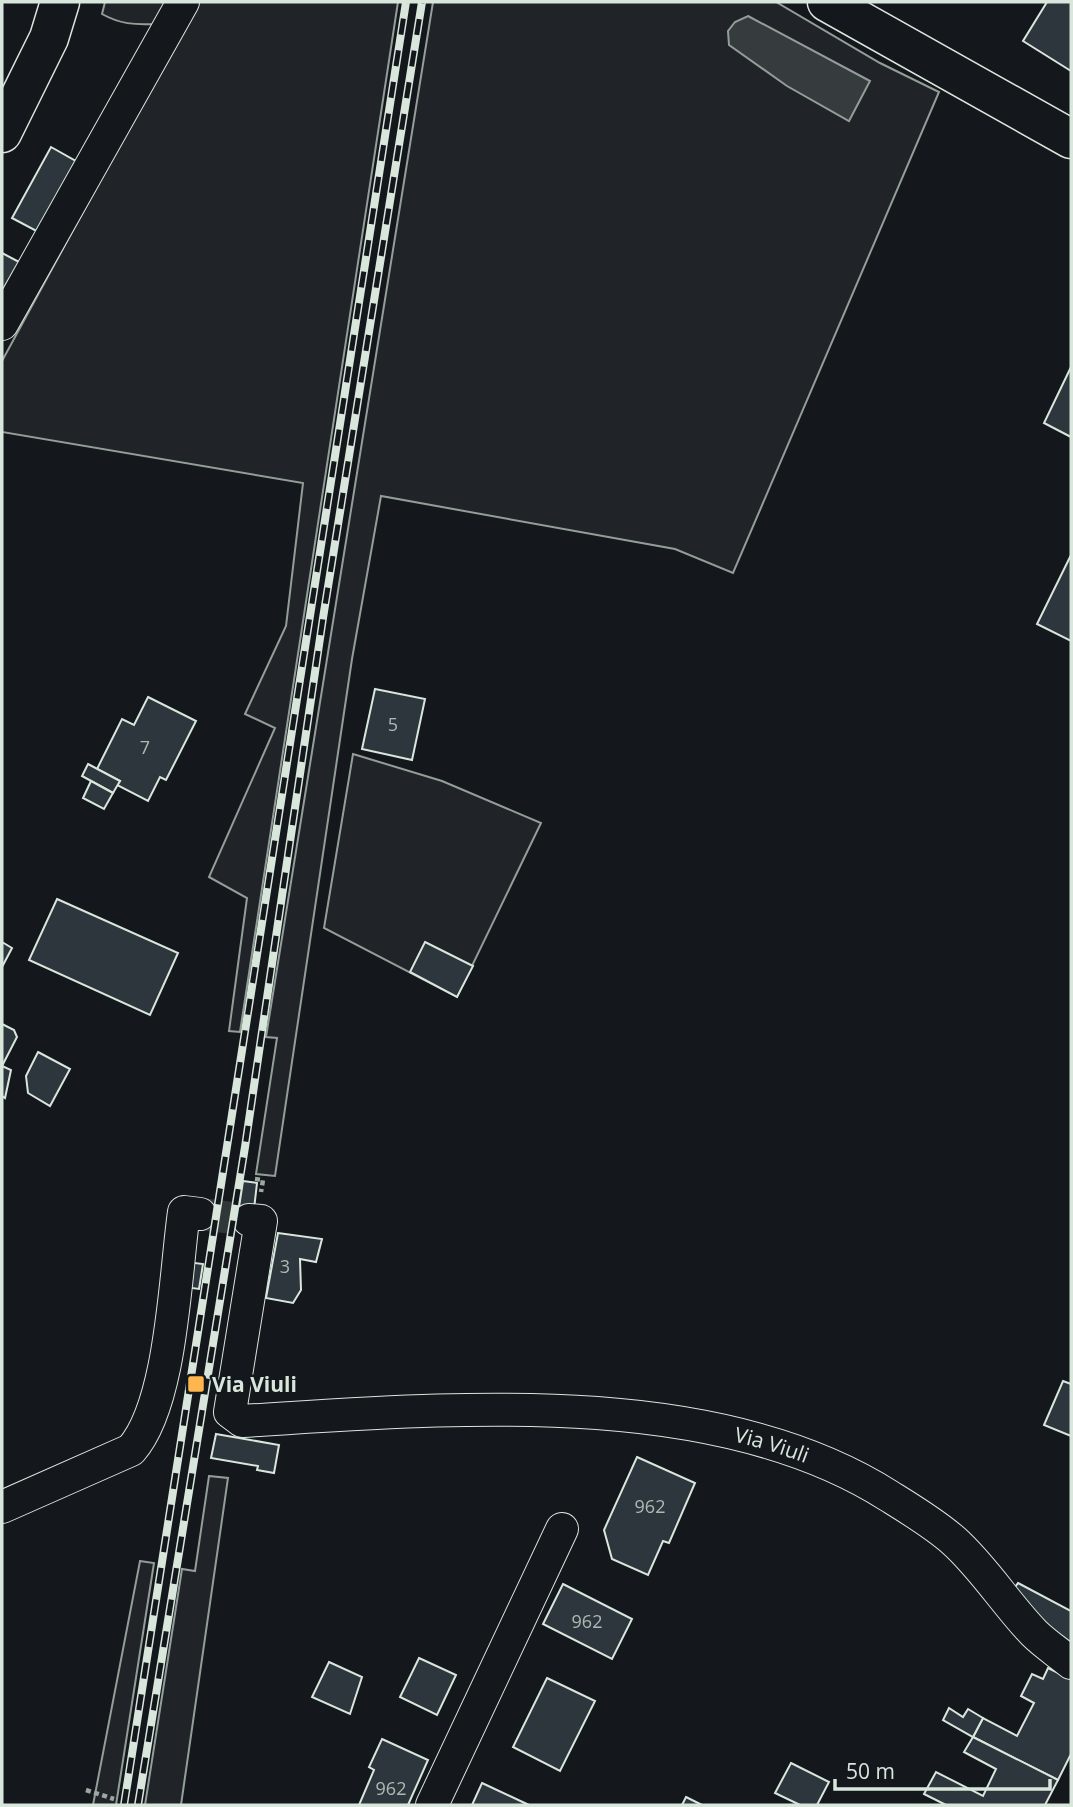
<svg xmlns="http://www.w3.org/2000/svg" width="1073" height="1807" font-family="'Open Sans',sans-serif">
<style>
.green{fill:#202428;stroke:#939e99;stroke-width:2}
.water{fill:#363b3e;stroke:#939e99;stroke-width:2}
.building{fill:#2c363c;stroke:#d8e6dc;stroke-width:2}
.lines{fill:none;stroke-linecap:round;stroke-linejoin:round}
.minor-tunnel{stroke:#313739;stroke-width:32;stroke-dasharray:32 16;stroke-linecap:butt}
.minor-casing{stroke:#d8e6dc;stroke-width:34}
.major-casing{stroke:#d8e6dc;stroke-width:41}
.highway-casing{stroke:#d8e6dc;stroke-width:41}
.path{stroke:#9da8a2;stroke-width:4.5;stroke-dasharray:5 3.5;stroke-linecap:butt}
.minor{stroke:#14181c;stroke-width:32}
.major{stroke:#14181c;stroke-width:38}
.highway{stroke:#14181c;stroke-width:38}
.rail-casing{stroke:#d8e6dc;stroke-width:8}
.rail{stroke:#14181c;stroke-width:5;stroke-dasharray:16;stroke-linecap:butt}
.poi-dot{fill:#ffb74d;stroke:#14181c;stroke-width:2.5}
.labels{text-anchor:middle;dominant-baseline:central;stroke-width:5;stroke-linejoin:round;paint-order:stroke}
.number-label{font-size:18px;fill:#adbab4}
.poi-label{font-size:21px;font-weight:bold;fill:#d8e6dc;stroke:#14181c;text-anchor:start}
.street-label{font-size:21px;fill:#d8e6dc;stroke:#14181c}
</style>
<rect width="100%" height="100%" fill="#14181c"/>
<!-- green -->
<g class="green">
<path d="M105,2h64l-14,22c-21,1 -35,0 -53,-10z"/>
<path d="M197,2h201l-158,1030 -11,-1 18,-133 -38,-21 66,-149 -30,-14 41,-88 17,-143 -301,-51v-71z"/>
<path d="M433,2h343l104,61 59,29 -206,481 -58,-24 -294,-53 -29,163 -77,517 -19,-2 21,-136 -11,-1z"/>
<path d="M353,754l89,27 99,42 -84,174 -133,-69z"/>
<path d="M209,1476l19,2 -47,327h-36l37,-236 13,2z"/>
<path d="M140,1561l14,2 -38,242h-23z"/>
</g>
<!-- water -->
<path class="water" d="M748,16l122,65 -21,40 -62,-35 -58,-41 -1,-14 7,-9z"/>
<!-- building -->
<g class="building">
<path d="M1047,2h24v69l-48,-30z"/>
<path d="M51,147l30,17 -39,70 -30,-16z"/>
<path d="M2,253l19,10 -19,36z"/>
<path d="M1071,367v70l-27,-14z"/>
<path d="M1071,555v86l-34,-17z"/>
<path d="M375,689l50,10 -13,61 -50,-11z"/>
<path d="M148,697l48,24 -30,59 -6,-3 -12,24 -31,-16 3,-4 -23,-12 25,-50 12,6z"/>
<path d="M88,764l32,17 -7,12 -31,-17z"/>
<path d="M91,781l22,12 -9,16 -21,-11z"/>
<path d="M57,899l121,54 -28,62 -121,-55z"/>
<path d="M2,942l10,6 -10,19z"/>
<path d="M425,942l48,24 -16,31 -47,-25z"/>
<path d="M2,1024l12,6 3,7 -15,29z"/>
<path d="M38,1052l32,17 -20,37 -22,-13 -2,-17z"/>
<path d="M2,1066l9,4 -6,28 -3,-2z"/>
<path d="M243,1181l14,2 -3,26 -15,-2z"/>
<path d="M278,1233l44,6 -6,23 -16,-3 1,31 -8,13 -27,-5z"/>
<path d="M187,1262l16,2 -4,25 -15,-2z"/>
<path d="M1063,1381l8,3v52l-27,-11z"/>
<path d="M216,1434l63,11 -5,28 -17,-3 1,-4 -47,-8z"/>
<path d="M637,1457l58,26 -26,60 -6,-2 -15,34 -36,-16 -8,-29z"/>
<path d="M1018,1583l53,28v41l-61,-58z"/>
<path d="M563,1584l69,35 -20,40 -69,-35z"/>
<path d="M419,1658l37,17 -19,40 -37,-18z"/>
<path d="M329,1662l33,15 -12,37 -38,-17z"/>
<path d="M1048,1668l23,11v75l-13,26 -85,-43 10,-19 34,18 17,-33 -13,-7 11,-22 11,5z"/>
<path d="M547,1678l48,23 -35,70 -47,-24z"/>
<path d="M949,1708l14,9 5,-8 15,9 -10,19 -30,-17z"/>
<path d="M973,1737l85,43 -13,25h-99l-22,-11 12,-22 47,24 13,-27 -32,-17z"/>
<path d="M382,1739l46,21 -20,45h-49l15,-35 -5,-3z"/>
<path d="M791,1763l38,19 -12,23h-17l-25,-12z"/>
<path d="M482,1783l47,22h-57z"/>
<path d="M686,1797l16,8h-20z"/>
</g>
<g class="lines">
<!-- minor-tunnel -->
<path class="minor-tunnel" d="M200,1214l49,6"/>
<!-- minor casing -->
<g class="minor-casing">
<g id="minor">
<path d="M2,324l181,-322"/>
<path id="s1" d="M249,1220l12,1 -31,191 12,9c200,-12 470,-38 647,75 21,13 46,28 65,45 30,27 52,63 80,92 11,11 25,20 37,30"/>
<path d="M2,1507l129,-57c41,-46 44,-175 53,-238l16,2"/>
<path d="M432,1805l130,-276"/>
</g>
</g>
<!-- major casing -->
<g class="major-casing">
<path id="major" d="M827,2l244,137"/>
</g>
<!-- highway casing -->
<g class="highway-casing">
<path id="highway" d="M2,133l47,-95 11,-36"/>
</g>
<!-- path -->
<g class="path">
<path d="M255,1179l8,1 -2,12"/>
<path d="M86,1790l28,9"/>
</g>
<!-- minor -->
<use href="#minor" class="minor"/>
<!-- major -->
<use href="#major" class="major"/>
<!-- highway -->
<use href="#highway" class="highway"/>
<!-- rail casing -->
<g class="rail-casing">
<g id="rail">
<path d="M124,1805l282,-1803"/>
<path d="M138,1805l107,-658 78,-529 99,-616"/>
</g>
</g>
<!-- rail -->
<use href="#rail" class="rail"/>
</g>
<!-- markers -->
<rect class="poi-dot" x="187" y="1375" width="18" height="18" rx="3.5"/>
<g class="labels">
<!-- number labels -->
<g class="number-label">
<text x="393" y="724">5</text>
<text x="145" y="747">7</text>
<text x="285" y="1266">3</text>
<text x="650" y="1506">962</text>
<text x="587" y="1621">962</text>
<text x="391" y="1788">962</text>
</g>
<!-- poi labels -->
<g class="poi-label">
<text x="212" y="1384">Via Viuli</text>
</g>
<!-- street labels -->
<g class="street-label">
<text stroke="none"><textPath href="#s1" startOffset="754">Via Viuli</textPath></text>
</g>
</g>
<!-- border -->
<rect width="1073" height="1807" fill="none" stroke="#d8e6dc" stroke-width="7"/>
<!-- scale -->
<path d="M835 1779v10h215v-10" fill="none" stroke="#d8e6dc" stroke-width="3.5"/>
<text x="846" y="1779" font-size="21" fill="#d8e6dc" stroke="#14181c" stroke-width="5" paint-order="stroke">50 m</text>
</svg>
